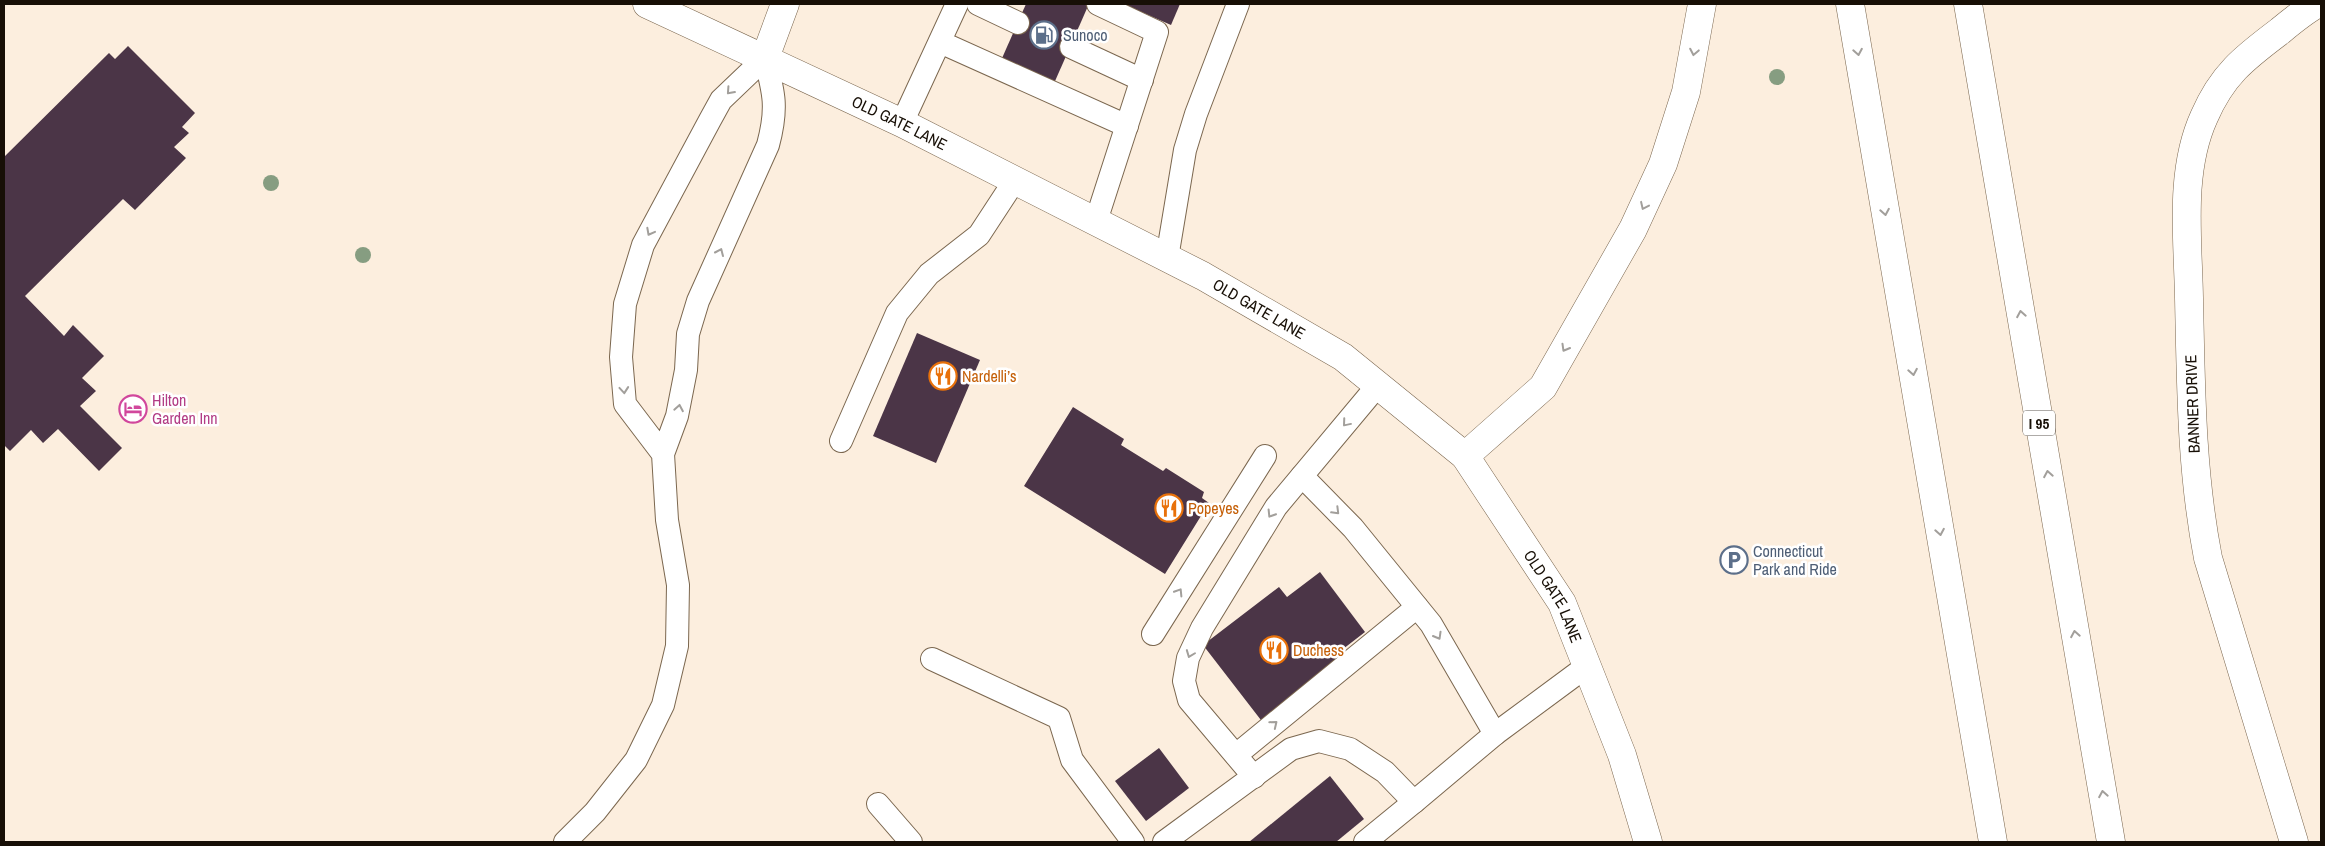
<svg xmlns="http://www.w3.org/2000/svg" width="2325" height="846" font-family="'Archivo Narrow',sans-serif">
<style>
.building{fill:#4b3547}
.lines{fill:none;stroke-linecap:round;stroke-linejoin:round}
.lane-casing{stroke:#7b674f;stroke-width:24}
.street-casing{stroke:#7b674f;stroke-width:29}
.secondary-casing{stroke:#7b674f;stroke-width:29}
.highway-casing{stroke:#7b674f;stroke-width:29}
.lane{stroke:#fff;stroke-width:22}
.street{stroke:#fff;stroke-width:28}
.secondary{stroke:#fff;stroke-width:28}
.highway{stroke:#fff;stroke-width:28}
.tree{fill:#869d81}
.oneway{stroke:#a29f9b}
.labels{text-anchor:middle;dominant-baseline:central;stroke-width:5;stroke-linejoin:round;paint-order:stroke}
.shield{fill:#fff;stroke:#5d5751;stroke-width:1}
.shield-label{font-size:15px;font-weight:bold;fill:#170f06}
.service-label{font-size:16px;fill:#4e5e75;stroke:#fff;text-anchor:start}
.street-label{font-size:16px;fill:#170f06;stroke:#fff}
.food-label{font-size:16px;fill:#c56008;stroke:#fff;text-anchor:start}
.hotel-label{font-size:16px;fill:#b23c85;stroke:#fff;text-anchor:start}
</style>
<rect width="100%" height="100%" fill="#fceede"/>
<!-- building -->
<g class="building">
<path d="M1026,4h57l5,2 -36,82 -53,-23z"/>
<path d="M1123,4h57l-9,21z"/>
<path d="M128,46l67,67 -13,14 7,6 -15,14 12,11 -51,52 -12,-11 -98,97 39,40 9,-11 31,31 -22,22 14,13 -16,15 42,42 -23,23 -41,-42 -15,14 -12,-13 -21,21 -6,-6v-288l105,-104 6,6z"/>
<path d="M917,333l63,27 -44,103 -63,-27z"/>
<path d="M1073,407l51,32 -3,6 42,26 3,-3 38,24 -2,6 7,5 -44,71 -141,-88z"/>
<path d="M1320,572l45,60 -31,24 7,9 -77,59 -61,-79 76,-58 8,10z"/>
<path d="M1159,748l30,40 -43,33 -31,-40z"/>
<path d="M1330,776l34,43 -28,23h-87z"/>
</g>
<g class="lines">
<!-- lane casing -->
<g class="lane-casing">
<g id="lane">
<path d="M978,4l40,19"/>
<path d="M940,42l187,84"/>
<path d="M1071,47l71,33"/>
<path d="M902,123l55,-119"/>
<path d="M1096,221l61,-189 -59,-28"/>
<path d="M1167,258l18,-108 11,-36 42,-110"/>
<path d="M841,441l56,-128 32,-39 50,-39 36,-55"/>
<path d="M1302,476l51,52 78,96 64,110"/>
<path d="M1153,634l112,-178"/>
<path d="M932,659l127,59 13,42 61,82"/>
<path d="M1236,755l181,-148"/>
<path d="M1254,777l-65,-77 -5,-19 4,-23 14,-30 74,-121 102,-122"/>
<path d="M878,804l33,38"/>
<path d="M565,842l30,-30 41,-52 27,-55 14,-59 1,-61 -11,-65 -4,-66 14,-38 9,-46 2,-36 10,-33 70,-156c10,-37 6,-52 -3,-87l-44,42 -11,20 -67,125 -18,59 -4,53 4,47 38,50"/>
<path d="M1164,842l127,-93 28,-8 31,8 35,23 29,30 81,-68 92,-68"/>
<path d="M1365,842l49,-40"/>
</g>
</g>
<!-- street casing -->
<g class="street-casing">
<g id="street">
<path d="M765,58l20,-54"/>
<path d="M2294,842l-86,-284c-17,-88 -17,-171 -19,-260 -1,-59 -10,-126 15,-181 18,-42 40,-59 76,-86 12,-10 24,-20 37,-27"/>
</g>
</g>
<!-- secondary casing -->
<g class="secondary-casing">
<g id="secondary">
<path id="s1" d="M647,4l255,119 301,153 140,81 122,99 97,147 60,152 26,87"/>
</g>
</g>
<!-- highway casing -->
<g class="highway-casing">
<g id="highway">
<path d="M1850,4l143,838"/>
<path d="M1968,4l143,838"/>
<path d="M1465,456l78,-69 90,-158 30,-65 23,-72 16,-88"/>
</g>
</g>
<!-- lane -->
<use href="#lane" class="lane"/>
<!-- street -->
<use href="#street" class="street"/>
<!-- secondary -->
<use href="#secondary" class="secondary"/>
<!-- highway -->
<use href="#highway" class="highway"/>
</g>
<!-- trees -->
<g class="tree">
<circle cx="1777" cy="77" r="8"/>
<circle cx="271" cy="183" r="8"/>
<circle cx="363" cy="255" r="8"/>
</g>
<!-- one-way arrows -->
<defs><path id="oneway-chevron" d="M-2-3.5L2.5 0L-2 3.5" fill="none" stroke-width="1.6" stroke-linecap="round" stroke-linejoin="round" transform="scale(1.25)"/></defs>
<g class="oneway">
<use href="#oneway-chevron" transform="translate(1694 52) rotate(101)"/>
<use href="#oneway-chevron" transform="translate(1858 52) rotate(80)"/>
<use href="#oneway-chevron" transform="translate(730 91) rotate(132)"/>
<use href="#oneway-chevron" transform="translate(1644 206) rotate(115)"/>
<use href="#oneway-chevron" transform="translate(1885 212) rotate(80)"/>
<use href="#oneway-chevron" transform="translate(650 232) rotate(118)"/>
<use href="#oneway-chevron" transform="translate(720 252) rotate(-66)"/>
<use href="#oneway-chevron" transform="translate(2021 314) rotate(-100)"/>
<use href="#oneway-chevron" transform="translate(1565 348) rotate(120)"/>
<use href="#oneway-chevron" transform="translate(1913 372) rotate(80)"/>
<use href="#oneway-chevron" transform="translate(624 390) rotate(85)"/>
<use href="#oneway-chevron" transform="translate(679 408) rotate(-80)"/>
<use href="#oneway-chevron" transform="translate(1346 423) rotate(130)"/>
<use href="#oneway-chevron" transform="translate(2048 474) rotate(-100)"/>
<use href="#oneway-chevron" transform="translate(1336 511) rotate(45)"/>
<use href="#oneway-chevron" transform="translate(1271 514) rotate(122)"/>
<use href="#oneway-chevron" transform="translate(1940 532) rotate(80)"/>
<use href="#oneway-chevron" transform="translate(1179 592) rotate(-58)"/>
<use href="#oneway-chevron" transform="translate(2075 634) rotate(-100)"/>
<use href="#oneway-chevron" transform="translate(1438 636) rotate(60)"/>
<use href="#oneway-chevron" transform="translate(1190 654) rotate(111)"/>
<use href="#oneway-chevron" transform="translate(1274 724) rotate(-39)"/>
<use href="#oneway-chevron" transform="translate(2103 794) rotate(-100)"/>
</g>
<!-- icons -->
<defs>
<g id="fuel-ring" transform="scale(1.4375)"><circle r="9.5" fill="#fff" stroke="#5c6f8a" stroke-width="1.5"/><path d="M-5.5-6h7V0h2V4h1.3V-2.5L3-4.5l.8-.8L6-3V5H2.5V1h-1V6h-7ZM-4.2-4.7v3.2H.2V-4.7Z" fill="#5c6f8a"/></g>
<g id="restaurant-ring" transform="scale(1.4375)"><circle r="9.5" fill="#fff" stroke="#e8710a" stroke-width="1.5"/><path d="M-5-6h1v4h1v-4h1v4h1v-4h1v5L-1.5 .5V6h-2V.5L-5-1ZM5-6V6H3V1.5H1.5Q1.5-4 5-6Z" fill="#e8710a"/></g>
<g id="hotel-ring" transform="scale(1.4375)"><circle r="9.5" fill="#fff" stroke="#d1479c" stroke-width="1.5"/><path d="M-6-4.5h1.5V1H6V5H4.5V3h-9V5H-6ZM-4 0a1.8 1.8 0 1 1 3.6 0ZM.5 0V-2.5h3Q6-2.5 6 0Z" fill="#d1479c"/></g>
<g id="parking-ring" transform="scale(1.4375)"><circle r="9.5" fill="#fff" stroke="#5c6f8a" stroke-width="1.5"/><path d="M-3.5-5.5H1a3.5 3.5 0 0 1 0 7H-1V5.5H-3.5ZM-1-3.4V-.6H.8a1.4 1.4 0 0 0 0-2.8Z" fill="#5c6f8a"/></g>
</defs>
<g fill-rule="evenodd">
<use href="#fuel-ring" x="1044" y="35"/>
<use href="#restaurant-ring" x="943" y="376"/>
<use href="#hotel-ring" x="133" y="409"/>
<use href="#restaurant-ring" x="1169" y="508"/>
<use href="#parking-ring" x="1734" y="560"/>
<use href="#restaurant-ring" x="1274" y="650"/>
</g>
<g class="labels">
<!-- shield labels -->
<rect class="shield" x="2023" y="410.5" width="32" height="25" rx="4"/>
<g class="shield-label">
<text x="2039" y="423">I 95</text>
</g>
<!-- service labels -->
<g class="service-label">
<text x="1063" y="35">Sunoco</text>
<text x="1753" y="551">Connecticut<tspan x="1753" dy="18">Park and Ride</tspan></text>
</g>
<!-- street labels -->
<g class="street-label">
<text stroke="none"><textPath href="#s1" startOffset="279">OLD GATE LANE</textPath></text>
<text stroke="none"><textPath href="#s1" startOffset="684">OLD GATE LANE</textPath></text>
<text transform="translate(2192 404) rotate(-92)">BANNER DRIVE</text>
<text stroke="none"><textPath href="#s1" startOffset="1104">OLD GATE LANE</textPath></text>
</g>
<!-- food labels -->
<g class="food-label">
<text x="962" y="376">Nardelli’s</text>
<text x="1188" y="508">Popeyes</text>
<text x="1293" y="650">Duchess</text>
</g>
<!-- hotel labels -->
<g class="hotel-label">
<text x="152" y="400">Hilton<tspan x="152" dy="18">Garden Inn</tspan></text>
</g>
</g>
<!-- border -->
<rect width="2325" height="846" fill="none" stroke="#170f06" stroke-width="10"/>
</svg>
